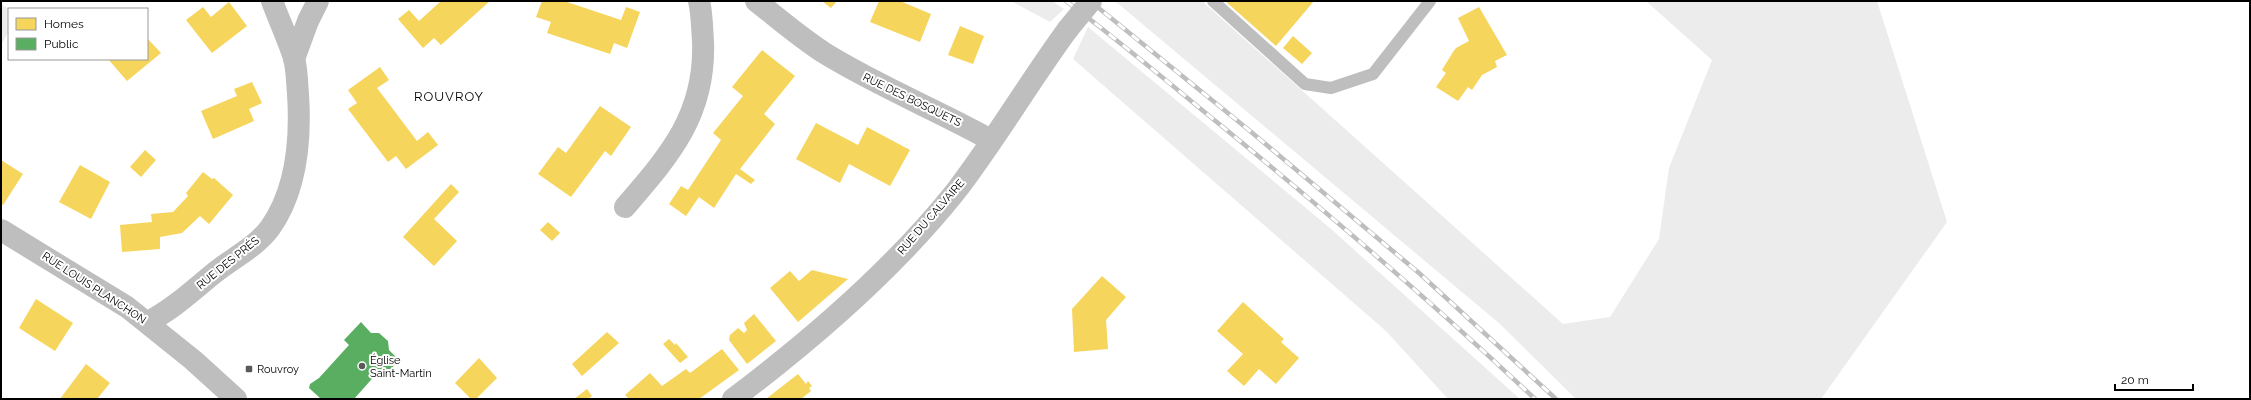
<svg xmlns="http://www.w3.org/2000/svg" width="2251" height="400" font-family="Raleway,sans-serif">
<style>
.green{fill:#ececec}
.homes{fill:#f6d55c}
.public{fill:#5aae61}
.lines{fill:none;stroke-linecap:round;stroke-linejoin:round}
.lane{stroke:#bebebe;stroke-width:12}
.street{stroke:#bebebe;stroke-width:22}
.rail-casing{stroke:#bebebe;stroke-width:4.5}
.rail{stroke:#fff;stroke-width:3;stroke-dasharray:9;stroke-linecap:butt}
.street-bridge{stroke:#bebebe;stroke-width:22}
.poi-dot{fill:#595959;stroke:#fff;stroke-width:1.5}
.labels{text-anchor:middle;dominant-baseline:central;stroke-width:4;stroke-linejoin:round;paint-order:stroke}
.street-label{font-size:11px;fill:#000;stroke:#fff}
.poi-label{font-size:11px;fill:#000;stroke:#fff;text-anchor:start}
.quarter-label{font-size:13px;letter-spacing:1px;fill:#000;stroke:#fff}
</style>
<rect width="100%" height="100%" fill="#fff"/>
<!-- green -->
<g class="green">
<path d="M1011,1h41l12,8 -14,13z"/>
<path d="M1115,1h87l361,323 47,-7 49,-78 10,-71 43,-108 -66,-59h231l70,221 -126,177h-245l-76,-75z"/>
<path d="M1,4l8,5v22l-8,14z"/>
<path d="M1088,27l242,201 190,171h-72l-62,-68 -313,-272z"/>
</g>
<!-- homes -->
<g class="homes">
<path d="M441,1h49l-49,44 -7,-7 -11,10 -25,-29 11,-9 10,11z"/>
<path d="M542,1h22l57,19 5,-13 14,5 -13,36 -13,-5 -4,11 -63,-21 4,-11 -15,-5z"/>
<path d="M822,1h15l-6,7z"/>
<path d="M879,1h21l31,13 -11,28 -50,-20z"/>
<path d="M1225,1h89l-38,45z"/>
<path d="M229,2l18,24 -35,27 -26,-33 17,-13 8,10z"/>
<path d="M1479,7l28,48 -12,6 2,6 -15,8 -10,15 -4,-3 -10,14 -22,-14 10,-14 -4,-3 11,-18 3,-4 13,-7 -11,-23z"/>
<path d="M960,26l24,10 -11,28 -25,-9z"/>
<path d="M1293,36l19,17 -10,11 -19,-16z"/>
<path d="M147,38l14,15 -34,28 -19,-22h39z"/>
<path d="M762,50l33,26 -31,38 11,10 -35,45 15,11 -4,4 -15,-10 -22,34 -15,-11 -13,19 -17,-12 12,-18 7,4 33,-50 -8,-7 30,-37 -11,-9z"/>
<path d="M380,67l9,13 -12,8 40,53 11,-9 10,13 -32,24 -10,-13 -8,6 -40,-53 9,-6 -9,-13z"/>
<path d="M252,82l10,21 -13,6 5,12 -41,18 -12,-28 36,-15 -3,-7z"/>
<path d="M600,106l31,21 -20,29 -6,-5 -34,46 -33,-23 20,-27 8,6z"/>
<path d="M816,123l42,22 9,-18 43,23 -20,36 -41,-22 -9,19 -44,-24z"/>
<path d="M145,150l11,10 -15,17 -11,-10z"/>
<path d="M1,160l22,14 -20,31 -2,-1z"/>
<path d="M80,165l30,17 -19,37 -32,-17z"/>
<path d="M203,172l9,7 2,-1 19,17 -24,29 -9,-8 -18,17 -22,4v12l-38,3 -2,-27 32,-3 -1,-8 22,-2 15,-16 -2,-3z"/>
<path d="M451,184l8,8 -25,27 23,22 -23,25 -31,-29z"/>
<path d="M548,222l12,11 -8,8 -12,-11z"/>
<path d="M812,270l36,9 -50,43 -28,-34 20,-17 9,10z"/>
<path d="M1102,276l24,21 -20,23 2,29 -34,3 -2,-43z"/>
<path d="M36,299l37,24 -18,28 -36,-23z"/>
<path d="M1243,302l41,37 -3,3 18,16 -23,26 -17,-15 -15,17 -17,-15 16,-17 -26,-23z"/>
<path d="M754,314l22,27 -29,23 -18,-24 1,-5 8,-7 6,5 3,-3 -3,-7z"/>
<path d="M607,332l12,11 -37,33 -10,-12z"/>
<path d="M669,339l6,6 1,-2 12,14 -8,6 -17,-19z"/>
<path d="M722,349l17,21 -40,29h-70l-4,-4 25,-22 12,13 24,-17 4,4z"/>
<path d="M479,358l18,20 -21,21h-5l-16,-16z"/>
<path d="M86,364l24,19 -13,16h-37z"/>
<path d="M798,374l8,10 2,-3 4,5 -3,2 2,3 -10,8h-35z"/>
<path d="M587,389l5,7 -4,3h-14z"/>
</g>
<!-- public -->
<path class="public" d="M361,322l10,11h8l9,8 1,9 10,10 -15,17 -6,-5 -24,27h-33l-12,-11 1,-4 9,-6 30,-33 -5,-5z"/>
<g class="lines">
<!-- lane -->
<path class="lane" d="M1213,1l92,83 26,4 42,-14 57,-73"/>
<!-- street -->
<g class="street">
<path d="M756,1c23,18 46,38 70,53 54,33 111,56 165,86"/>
<path d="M294,59l14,-38 10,-20"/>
<path d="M625,207c45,-52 81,-93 78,-166 -1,-13 -1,-28 -4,-40"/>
<path d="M1,230l126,77 66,53 43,39"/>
<path d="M148,322c25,-13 44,-31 65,-48 19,-16 42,-26 57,-46 27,-38 31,-88 28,-134 -1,-11 -1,-25 -4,-36 -6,-19 -15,-38 -22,-57"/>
<path d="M733,399c81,-61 160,-129 223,-208 40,-52 73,-109 112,-162"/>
</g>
<!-- rail casing -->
<g class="rail-casing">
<g id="rail">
<path d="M1066,1c52,39 102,81 152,122 109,89 215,180 317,276"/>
<path d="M1090,1l160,130 169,142 137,126"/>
</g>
</g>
<!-- rail -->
<use href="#rail" class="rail"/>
<!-- street-bridge -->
<path class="street-bridge" d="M1068,29l23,-28"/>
</g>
<!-- markers -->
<g class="poi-dot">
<circle cx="362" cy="366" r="4"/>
<rect x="245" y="365" width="8" height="8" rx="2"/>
</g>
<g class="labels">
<!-- street labels -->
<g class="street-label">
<text transform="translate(912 100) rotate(26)">RUE DES BOSQUETS</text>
<text transform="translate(931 217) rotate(-49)">RUE DU CALVAIRE</text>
<text transform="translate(228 263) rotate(-39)">RUE DES PRÉS</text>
<text transform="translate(94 288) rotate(33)">RUE LOUIS PLANCHON</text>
</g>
<!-- poi labels -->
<g class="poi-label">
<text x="370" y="360">Église<tspan x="370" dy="13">Saint-Martin</tspan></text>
<text x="257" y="369">Rouvroy</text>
</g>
<!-- quarter labels -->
<g class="quarter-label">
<text x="449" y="96">ROUVROY</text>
</g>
</g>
<!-- border -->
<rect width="2251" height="400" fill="none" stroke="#000000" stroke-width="4"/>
<!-- legend -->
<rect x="8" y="8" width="140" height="52" fill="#ffffff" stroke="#999999"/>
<rect x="16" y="18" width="20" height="12" fill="#f6d55c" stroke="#999999"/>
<text x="44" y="28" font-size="12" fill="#000000">Homes</text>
<rect x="16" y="38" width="20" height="12" fill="#5aae61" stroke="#999999"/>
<text x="44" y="48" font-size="12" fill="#000000">Public</text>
<!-- scale -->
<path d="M2115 384v6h78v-6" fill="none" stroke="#000000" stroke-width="2"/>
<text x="2121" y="384" font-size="12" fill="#000000" stroke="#ffffff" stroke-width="3" paint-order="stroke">20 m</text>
</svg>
